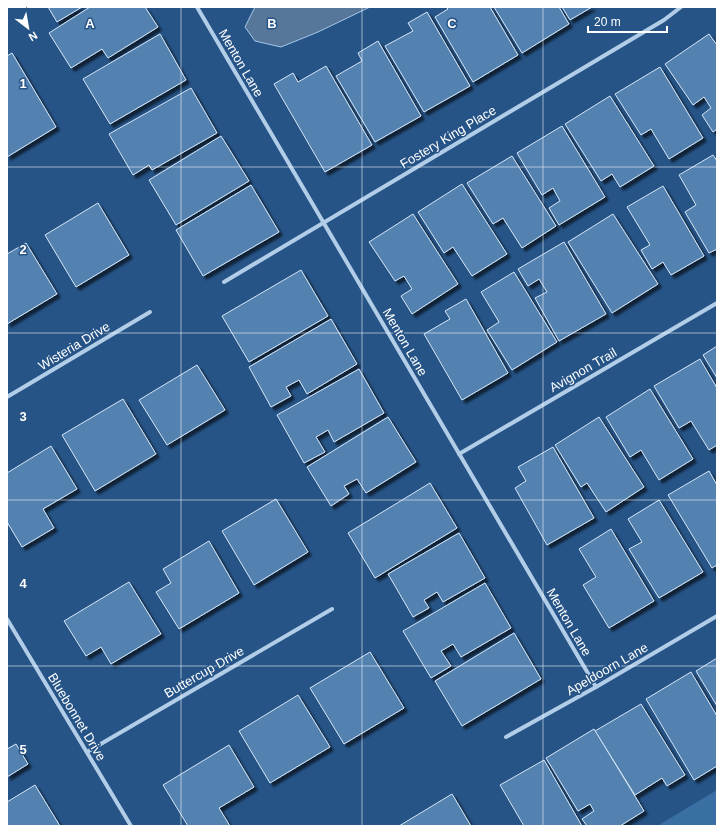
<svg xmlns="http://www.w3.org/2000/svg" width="724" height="833" font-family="Arial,sans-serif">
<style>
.green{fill:#3a6fa3}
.water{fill:#57779a;stroke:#a5c8e9}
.building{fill:#5281b0;stroke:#d5e6f7;filter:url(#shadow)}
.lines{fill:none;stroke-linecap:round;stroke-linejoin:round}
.street{stroke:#b1cde8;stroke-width:4}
.grid{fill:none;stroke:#fff;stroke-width:1;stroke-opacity:0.55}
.labels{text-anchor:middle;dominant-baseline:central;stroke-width:3;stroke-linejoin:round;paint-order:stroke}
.street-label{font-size:13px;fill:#fff;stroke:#265487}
.grid-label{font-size:13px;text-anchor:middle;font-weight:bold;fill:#fff;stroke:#265487;stroke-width:3;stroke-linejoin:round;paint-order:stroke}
</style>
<defs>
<filter id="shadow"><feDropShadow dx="3.5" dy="3.5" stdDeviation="1" flood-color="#0009"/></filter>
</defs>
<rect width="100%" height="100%" fill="#265487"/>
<!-- green -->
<path class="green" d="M717,790v36h-60z"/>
<!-- water -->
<path class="water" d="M255,7h115l-52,25 -37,15 -26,-6 -10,-14z"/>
<!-- building -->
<g class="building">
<path d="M48,7h34l-25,15z"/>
<path d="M90,7h55l13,20 -50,31 -6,-9 -31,19 -22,-35z"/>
<path d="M446,7h44l28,48 -45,27 -38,-65 13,-8z"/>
<path d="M494,7h65l10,17 -47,29z"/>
<path d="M562,7h30l-22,13z"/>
<path d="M427,12l43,74 -46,26 -39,-66 28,-15 -5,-8z"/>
<path d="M160,34l26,46 -76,44 -27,-45z"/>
<path d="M709,34l8,11v84l-4,3 -11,-17 9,-7 -7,-11 -11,8 -28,-41z"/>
<path d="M378,41l43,75 -46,26 -39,-66 26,-15 -4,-8z"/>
<path d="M12,53l44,74 -49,30v-101z"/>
<path d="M326,66l46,79 -47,27 -51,-88 19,-11 5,9z"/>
<path d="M660,67l43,71 -34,21 -18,-30 -10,6 -26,-41z"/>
<path d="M191,88l26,45 -65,37 -3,-5 -16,10 -24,-41z"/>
<path d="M610,96l44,70 -34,21 -8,-13 -11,7 -36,-57z"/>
<path d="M562,126l43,71 -46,28 -10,-17 11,-7 -7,-13 -11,7 -25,-42z"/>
<path d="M221,136l28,45 -73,44 -27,-45z"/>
<path d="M713,155l4,6v88l-8,4 -24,-41 11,-7 -17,-30z"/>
<path d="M512,156l44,70 -34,22 -19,-30 -10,6 -26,-41z"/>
<path d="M462,184l45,70 -35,22 -19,-29 -9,6 -26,-41z"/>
<path d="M251,185l28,47 -76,44 -27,-46z"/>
<path d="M663,186l41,70 -33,19 -8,-13 -11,7 -11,-19 9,-5 -23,-38z"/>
<path d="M98,203l31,52 -53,32 -31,-52z"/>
<path d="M413,214l45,70 -46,30 -11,-18 11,-7 -8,-13 -9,5 -26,-39z"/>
<path d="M613,214l45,70 -46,29 -44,-71z"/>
<path d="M564,242l42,72 -47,27 -24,-43 12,-6 -8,-13 -11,7 -10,-17z"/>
<path d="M26,243l31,51 -50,30v-70z"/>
<path d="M301,270l27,46 -79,46 -27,-46z"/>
<path d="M514,272l43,70 -45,28 -25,-40 12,-8 -18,-30z"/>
<path d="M466,299l42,74 -46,27 -38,-66 26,-15 -5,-8z"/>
<path d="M331,319l26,45 -50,30 -8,-14 -13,7 5,9 -20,11 -22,-40z"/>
<path d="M717,346v32l-14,-23z"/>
<path d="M700,359l17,29v57l-8,5 -18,-29 -12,7 -25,-42z"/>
<path d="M197,365l28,45 -58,35 -28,-45z"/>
<path d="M359,369l25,44 -50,29 -6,-12 -12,7 9,15 -21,11 -27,-48z"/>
<path d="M650,389l43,70 -34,21 -18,-30 -11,7 -24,-40z"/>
<path d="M123,399l33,55 -61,37 -33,-56z"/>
<path d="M388,417l28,45 -50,31 -9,-14 -13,7 5,8 -18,12 -24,-39z"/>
<path d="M599,417l45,70 -38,25 -19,-29 -6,4 -26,-42z"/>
<path d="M51,446l26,43 -34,20 11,19 -32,19 -15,-25v-49z"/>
<path d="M553,447l41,71 -47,27 -32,-57 11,-7 -8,-14z"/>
<path d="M709,471l8,14v80l-5,3 -44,-73z"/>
<path d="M430,483l27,45 -82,50 -27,-45z"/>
<path d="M276,499l32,53 -54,33 -32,-54z"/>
<path d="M659,500l44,72 -44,26 -30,-49 13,-7 -14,-23z"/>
<path d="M611,529l43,72 -45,27 -26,-43 13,-8 -17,-28z"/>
<path d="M459,533l26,45 -42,24 -6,-10 -13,8 5,8 -16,9 -25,-43z"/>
<path d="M209,541l30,52 -60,36 -23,-37 15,-9 -8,-14z"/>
<path d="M129,582l32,52 -50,30 -10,-17 -15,9 -22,-35z"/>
<path d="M485,583l26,45 -50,29 -8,-13 -12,7 10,15 -20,12 -28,-47z"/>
<path d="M514,633l27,46 -79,47 -27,-45z"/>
<path d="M370,652l34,56 -60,36 -34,-56z"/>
<path d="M717,658v48l-21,-35z"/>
<path d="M691,672l26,44v50l-23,14 -48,-81z"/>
<path d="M298,695l32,52 -60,36 -31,-52z"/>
<path d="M641,704l44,71 -18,11 -5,-8 -27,17 -40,-64z"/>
<path d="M594,729l50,82 -24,15h-33l-5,-7 12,-8 -4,-7 -12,7 -32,-53z"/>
<path d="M16,744l12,20 -21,13v-28z"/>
<path d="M229,745l25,42 -35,21 11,18h-42l-25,-41z"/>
<path d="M544,760l38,66h-58l-24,-41z"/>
<path d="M35,785l25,41h-53v-24z"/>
<path d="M452,794l19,32h-72z"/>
</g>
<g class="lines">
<!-- street -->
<g class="street">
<path d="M197,7l399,680"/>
<path d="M224,282l440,-262 17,-13"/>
<path d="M7,397l143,-85"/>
<path d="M459,454l258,-151"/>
<path d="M7,619l124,207"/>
<path d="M506,737l90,-50 121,-71"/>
<path d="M87,752l245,-143"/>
</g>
</g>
<!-- grid -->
<path class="grid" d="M181,7v819M362,7v819M543,7v819M7,167h710M7,333h710M7,500h710M7,666h710"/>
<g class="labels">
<!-- street labels -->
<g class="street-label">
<text transform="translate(241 63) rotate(60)">Menton Lane</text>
<text transform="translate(448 137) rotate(-31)">Fostery King Place</text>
<text transform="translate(405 342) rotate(60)">Menton Lane</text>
<text transform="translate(74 346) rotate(-31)">Wisteria Drive</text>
<text transform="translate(583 370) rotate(-30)">Avignon Trail</text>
<text transform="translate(569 622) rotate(60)">Menton Lane</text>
<text transform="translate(607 669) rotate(-30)">Apeldoorn Lane</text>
<text transform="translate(204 672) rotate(-30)">Buttercup Drive</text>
<text transform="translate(77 717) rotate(59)">Bluebonnet Drive</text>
</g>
</g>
<g class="grid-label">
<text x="90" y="28">A</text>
<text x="272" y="28">B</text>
<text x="452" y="28">C</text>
<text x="23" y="88">1</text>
<text x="23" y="254">2</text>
<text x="23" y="421">3</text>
<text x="23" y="588">4</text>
<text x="23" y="754">5</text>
</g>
<!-- border -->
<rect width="724" height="833" fill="none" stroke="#ffffff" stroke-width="16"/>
<!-- north arrow -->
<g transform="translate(28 28) rotate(149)" stroke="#265487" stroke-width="3" paint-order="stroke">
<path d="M0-3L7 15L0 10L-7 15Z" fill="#ffffff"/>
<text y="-6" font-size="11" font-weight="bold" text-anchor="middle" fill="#ffffff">N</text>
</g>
<!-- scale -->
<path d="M588 26v6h79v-6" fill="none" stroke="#ffffff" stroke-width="2"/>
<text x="594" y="26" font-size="12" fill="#ffffff" stroke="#265487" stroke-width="3" paint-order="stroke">20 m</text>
</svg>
